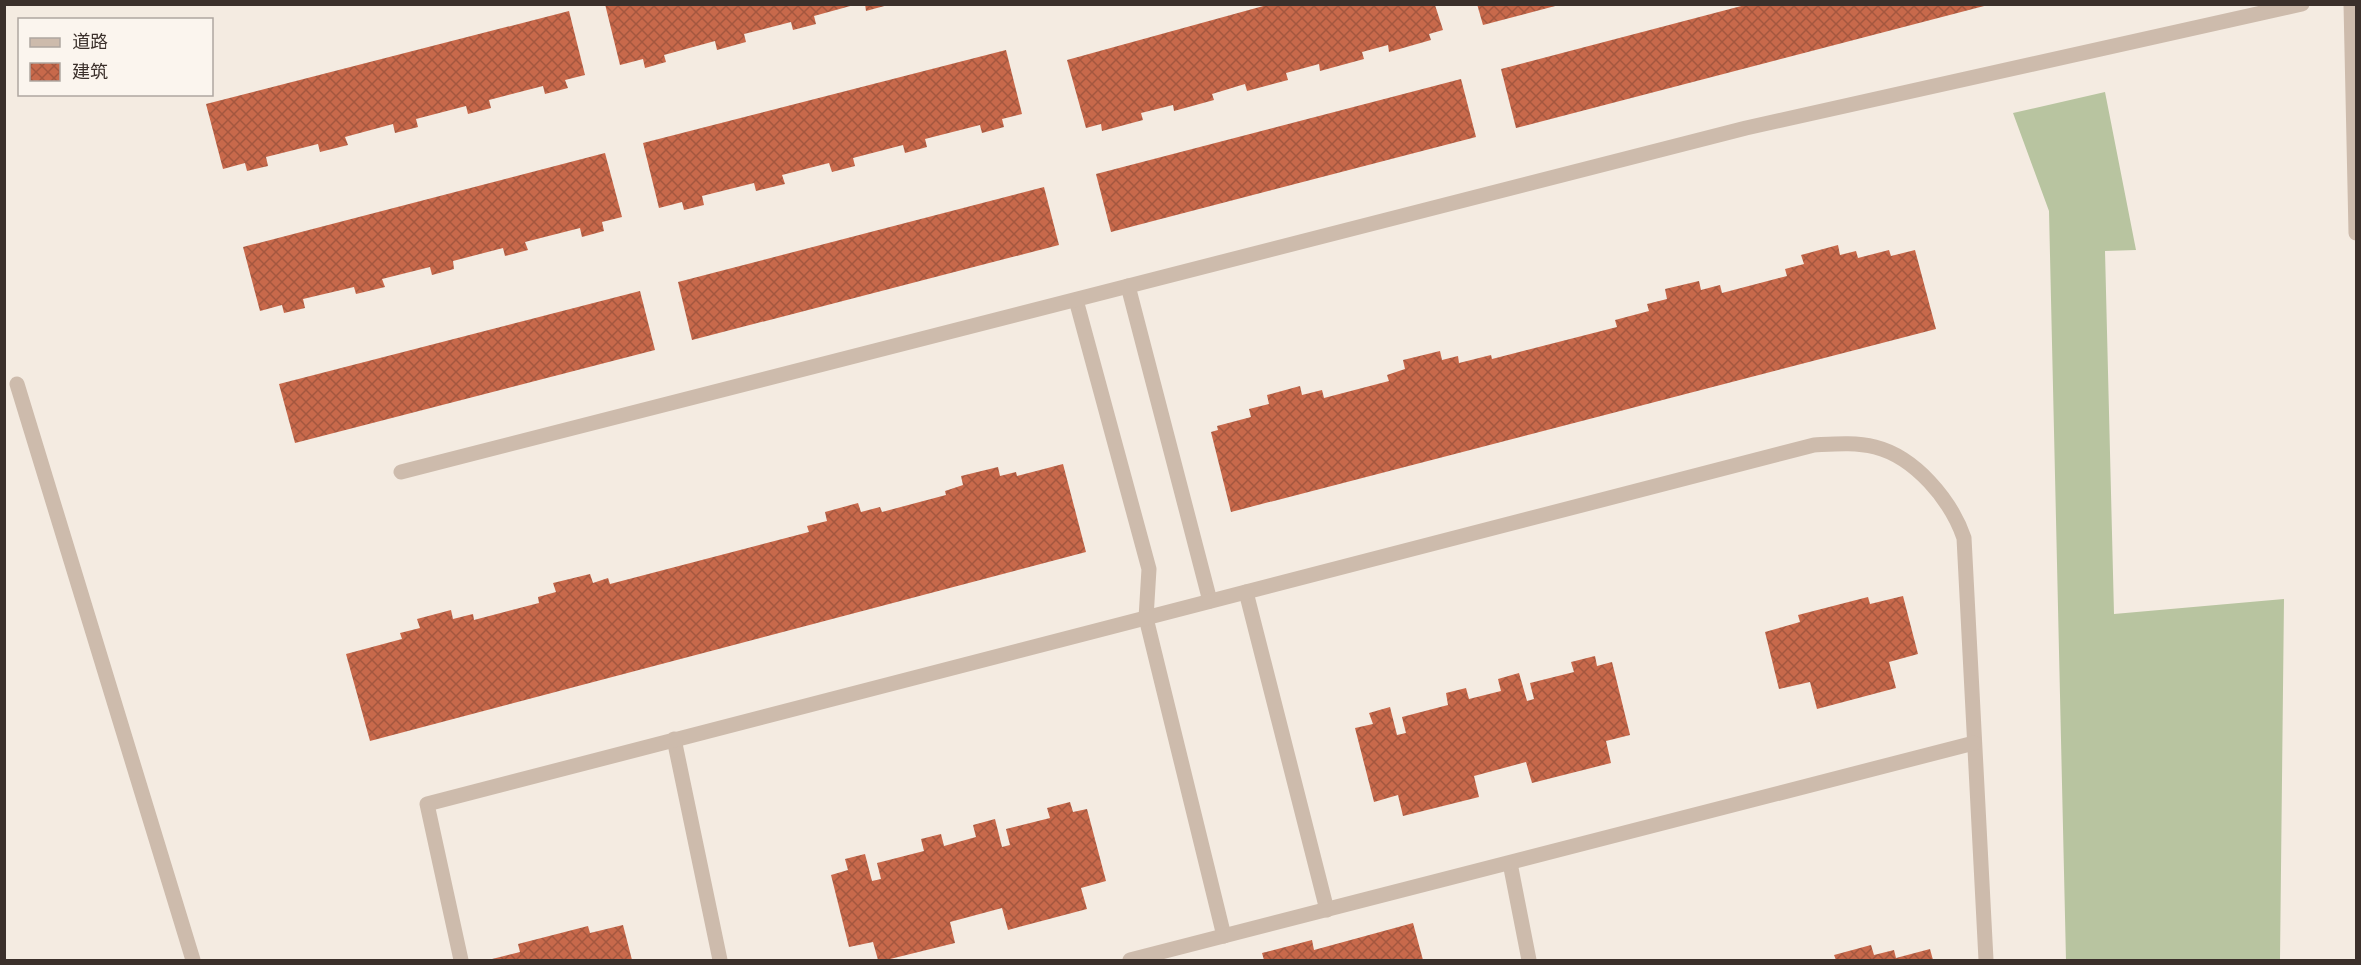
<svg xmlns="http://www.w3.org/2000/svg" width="2361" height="965" font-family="Cabin,'Noto Sans SC',sans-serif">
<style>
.grass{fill:#b8c4a0}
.building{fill:url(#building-cross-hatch)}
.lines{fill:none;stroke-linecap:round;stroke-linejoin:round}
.minor{stroke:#cdbbac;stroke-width:15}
</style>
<defs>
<pattern id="building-cross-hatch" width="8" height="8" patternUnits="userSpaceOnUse" patternTransform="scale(1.5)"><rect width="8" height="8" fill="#c8694b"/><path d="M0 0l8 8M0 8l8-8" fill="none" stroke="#a4573f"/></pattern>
</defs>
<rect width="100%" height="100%" fill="#f4ebe1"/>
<!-- grass -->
<path class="grass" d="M2105,92l31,158 -31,1 9,363 170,-15 -4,361h-214l-17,-749 -36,-98z"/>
<!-- building -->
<g class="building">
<path d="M605,4h248l1,1 -40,11 2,8 -23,6 -2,-8 -47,12 2,8 -29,8 -2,-9 -51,14 2,7 -21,6 -2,-9 -23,6z"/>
<path d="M865,4h23v1l-22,6z"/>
<path d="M1477,4h82v1l-76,20z"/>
<path d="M1749,4l239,1 -472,123 -15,-59z"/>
<path d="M1267,5h168l8,25 -14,4 2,6 -42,12 -1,-7 -26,7 2,7 -44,12 -1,-7 -33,9 2,7 -41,11 -2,-7 -33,10 2,6 -40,11 -1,-6 -32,8 2,7 -41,11 -1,-7 -15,4 -19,-68z"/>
<path d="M569,11l16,64 -20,5 3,8 -23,6 -2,-8 -54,14 2,8 -23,6 -2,-8 -50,13 2,8 -23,6 -2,-9 -48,13 3,8 -28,7 -2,-8 -52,13 2,9 -21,5 -2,-8 -22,6 -17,-65z"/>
<path d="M1006,50l16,64 -20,5 2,8 -22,6 -2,-8 -55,14 2,8 -22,6 -2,-8 -50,13 2,8 -23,6 -3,-9 -47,12 3,9 -29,7 -2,-8 -52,13 2,9 -20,5 -2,-8 -23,6 -16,-65z"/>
<path d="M1461,79l15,58 -365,95 -15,-58z"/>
<path d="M605,153l17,64 -20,5 2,9 -22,6 -2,-9 -55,14 3,8 -23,6 -2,-8 -50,13 1,8 -22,6 -2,-8 -48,12 3,8 -29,7 -2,-7 -51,12 2,9 -21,5 -2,-8 -22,6 -17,-64z"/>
<path d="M1044,187l15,58 -367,95 -14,-58z"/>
<path d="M1838,245l2,10 16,-4 2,7 31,-8 2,6 24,-6 21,79 -705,183 -20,-80 7,-2 -1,-4 34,-9 -2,-8 20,-5 -2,-9 33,-9 2,9 20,-5 2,8 65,-17 -2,-6 18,-6 -2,-9 37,-9 2,9 16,-4 1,7 32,-8 1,4 125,-32 -2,-7 34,-9 -2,-7 20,-5 -2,-10 34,-8 2,9 19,-5 2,8 65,-17 -2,-7 19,-5 -3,-9z"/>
<path d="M640,291l15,59 -360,93 -16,-59z"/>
<path d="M1063,464l23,88 -716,189 -24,-87 56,-15 -2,-6 20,-5 -3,-9 34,-9 2,9 20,-5 1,6 65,-17 -1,-6 18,-5 -3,-9 37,-9 3,9 15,-5 2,6 199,-52 -2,-6 20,-5 -2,-9 33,-9 3,9 19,-5 2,5 64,-17 -1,-4 18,-6 -2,-9 37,-9 2,9 16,-4 1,4z"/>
<path d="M1903,596l15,58 -29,8 7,26 -79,21 -7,-27 -31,7 -14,-57 35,-10 -2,-7 70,-18 2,7z"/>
<path d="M1595,656l2,10 15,-4 18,73 -24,6 5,22 -79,20 -6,-21 -52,14 5,21 -76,19 -5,-21 -24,7 -19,-74 18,-4 -4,-11 21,-6 7,28 9,-2 -4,-16 46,-12 -2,-12 20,-5 3,11 32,-8 -3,-12 21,-6 8,28 7,-2 -4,-16 44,-11 -3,-10z"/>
<path d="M1070,802l3,10 14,-3 19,72 -25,7 6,21 -79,21 -6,-22 -52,14 5,21 -69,17h-8l-5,-18 -24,5 -18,-72 17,-5 -3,-11 20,-5 7,27 9,-2 -4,-16 47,-12 -3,-12 20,-5 3,12 32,-9 -3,-12 22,-6 7,28 8,-2 -4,-16 44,-11 -3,-10z"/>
<path d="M1413,923l10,37h-159l-2,-7 50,-13 2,10z"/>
<path d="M623,925l9,35h-144l32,-8 -2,-8 70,-18 2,7z"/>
<path d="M1871,945l3,10 20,-5 2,8 34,-9 3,11h-97l-2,-5z"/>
</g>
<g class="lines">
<!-- minor -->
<g class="minor">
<path d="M2351,4l5,229"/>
<path d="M1128,286l82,315"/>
<path d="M1076,300l73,269 -3,49 78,318"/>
<path d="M17,384l176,576"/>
<path d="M401,472l1345,-344 556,-124"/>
<path d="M1246,592l81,318"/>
<path d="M674,739l46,221"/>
<path d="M1510,863l19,97"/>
<path d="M461,960l-34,-156 1387,-359c20,-1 41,-3 61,2 40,10 76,53 89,91l22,422"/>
<path d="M1130,960l844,-217"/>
</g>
</g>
<!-- border -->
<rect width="2361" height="965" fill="none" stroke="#3b302b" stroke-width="12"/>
<!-- legend -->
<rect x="18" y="18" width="195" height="78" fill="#fbf5ee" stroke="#aea6a0" stroke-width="1.5"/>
<rect x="30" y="38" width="30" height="9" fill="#cdbbac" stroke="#aea6a0" stroke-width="1.5"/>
<text x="72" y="48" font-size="18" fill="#3b302b">道路</text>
<rect x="30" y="63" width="30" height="18" fill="url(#building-cross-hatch)" stroke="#aea6a0" stroke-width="1.5"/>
<text x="72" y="78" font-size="18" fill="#3b302b">建筑</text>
</svg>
